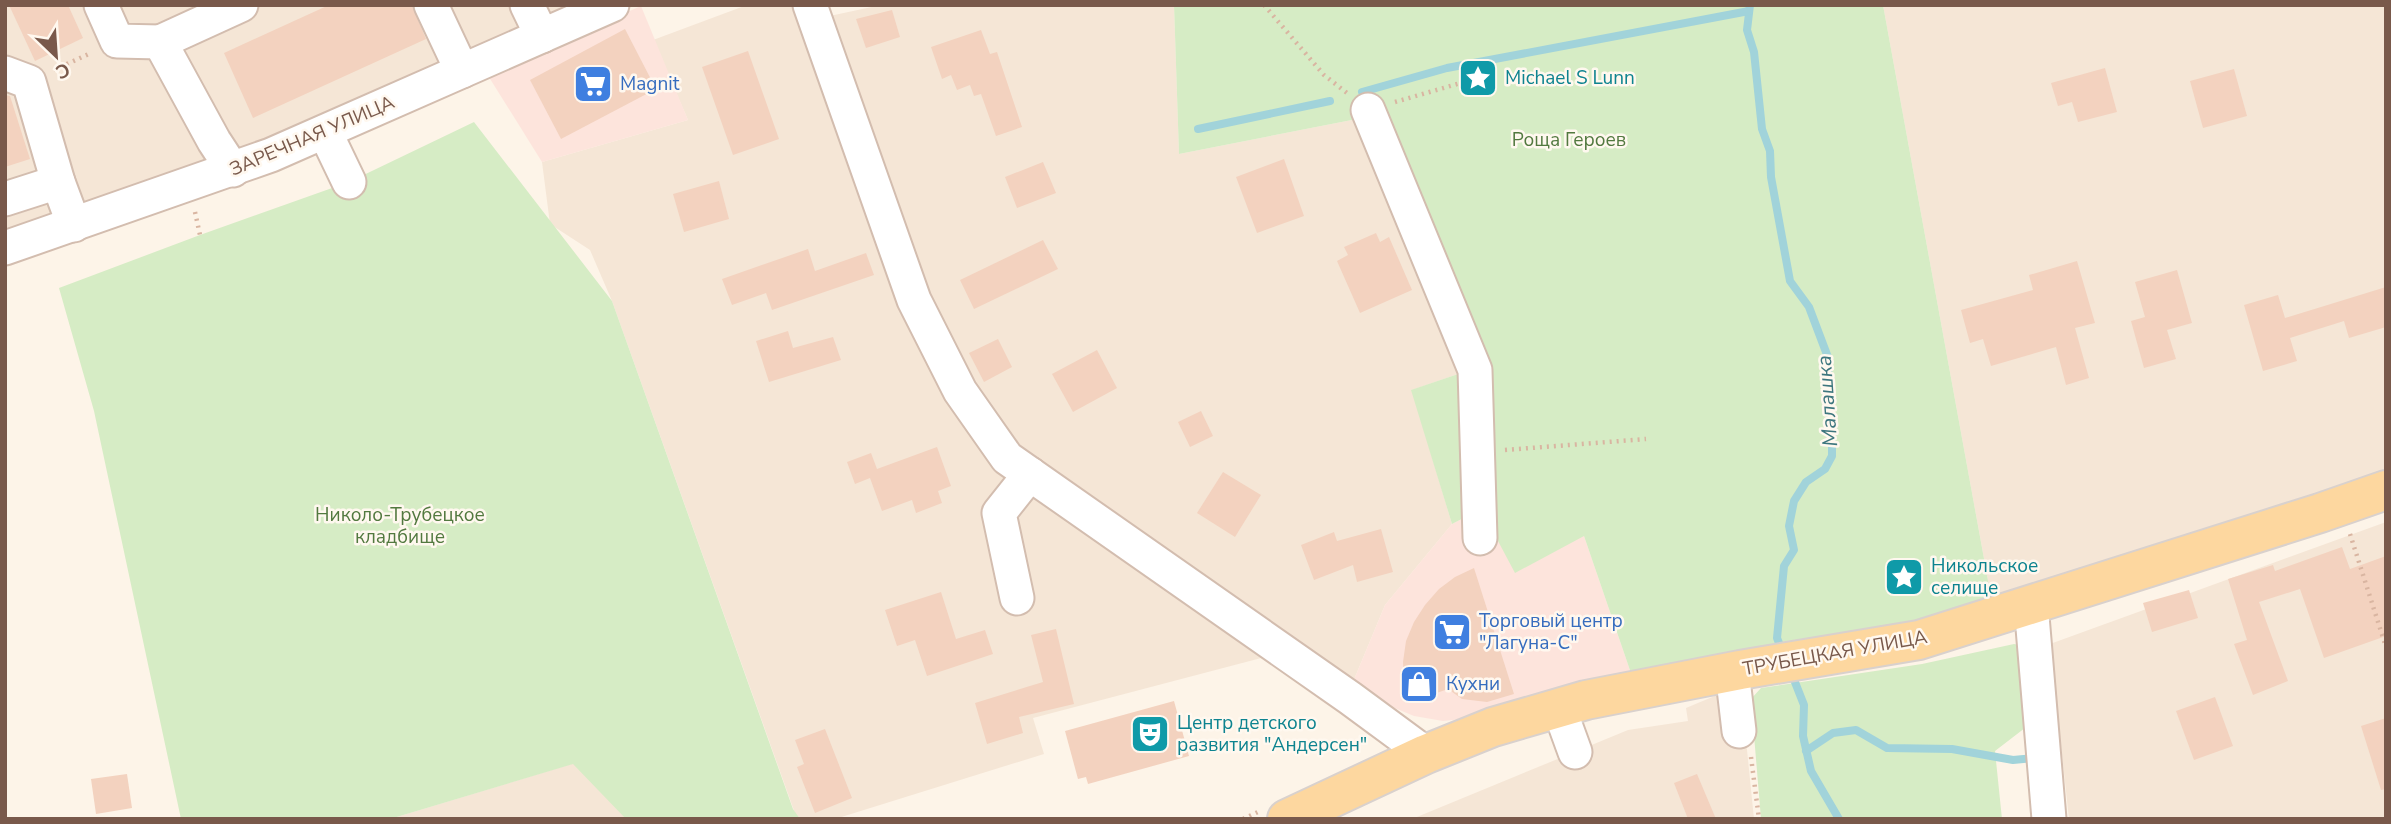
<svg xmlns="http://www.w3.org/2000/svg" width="2391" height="824" font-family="'Nunito Sans',sans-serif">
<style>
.residential{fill:#f5e6d6}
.commercial{fill:#fde4dc}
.green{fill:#d6ecc5}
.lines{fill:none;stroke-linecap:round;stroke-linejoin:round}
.stream{stroke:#a1d3da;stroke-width:8}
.building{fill:#f3d2bf}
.minor-casing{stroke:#d3bdaf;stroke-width:37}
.major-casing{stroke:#d9d1cd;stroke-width:42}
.path{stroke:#d9b5a1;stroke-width:4.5;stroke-dasharray:2 5;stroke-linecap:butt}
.minor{stroke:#fff;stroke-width:33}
.major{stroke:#fdd79f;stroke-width:38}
.labels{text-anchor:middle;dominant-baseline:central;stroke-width:5;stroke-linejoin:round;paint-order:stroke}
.culture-label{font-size:19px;fill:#0d838f;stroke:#fff8ef;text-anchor:start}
.shop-label{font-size:19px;fill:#366cbe;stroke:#fff8ef;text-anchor:start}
.street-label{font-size:19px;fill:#79594b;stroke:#fff8ef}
.park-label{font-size:19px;fill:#52793f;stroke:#fff8ef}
.water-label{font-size:21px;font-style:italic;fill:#3d767e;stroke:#fff8ef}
</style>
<rect width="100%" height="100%" fill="#fdf4e8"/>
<!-- residential -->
<g class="residential">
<path d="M5,5h583l-323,140 -260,89z"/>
<path d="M747,5h51l169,420 298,232 -232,61 11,36 -209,65h-38l-185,-518 -22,-51 -40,-26 -8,-62 146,-42 -35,-80z"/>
<path d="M881,5h293l5,149 183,-36 105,253 -55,19 40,134 -67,81 -32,77 -343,-241 -27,-32 -59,-116 -99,-276z"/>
<path d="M1883,5h503v468l-393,135z"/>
<path d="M2386,522v297h-317l-19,-175z"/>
<path d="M1717,695l6,38 22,-3 9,89h-342l216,-89 60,-9 -2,-13z"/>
<path d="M598,756l28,63h-236z"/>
</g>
<!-- commercial -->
<g class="commercial">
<path d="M641,6l47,114 -146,42 -55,-88z"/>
<path d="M1481,509l103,27 49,143 -170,40 -20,2 -29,-5 -29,-12 -32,-22 32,-77 67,-81z"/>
</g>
<!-- green -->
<g class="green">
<path d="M1174,5h709l110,603 -360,71 -49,-143 -69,37 -34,-64 -29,15 -41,-134 56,-19 -105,-253 -183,36z"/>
<path d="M474,122l138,179 181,508 7,10h-174l-53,-55 -183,55h-209l-87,-408 -35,-123 141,-53 149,-53z"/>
<path d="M2014,644l15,3 9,71 -43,33 7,68h-241l-10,-120 10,-11 161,-24z"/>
</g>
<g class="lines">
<!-- stream -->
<g class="stream">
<path d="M1750,5l-3,25 7,22 8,77 8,22 1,26 19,104 19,26 20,53 -2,27 5,44v25l-7,13 -19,13 -12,19 -5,25 5,24 -10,16 -7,72 6,15"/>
<path d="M1362,92l85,-24 302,-57"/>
<path d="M1198,129l132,-28"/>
<path d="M1791,672l13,33 -1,31 8,35 28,48"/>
<path d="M1806,751l27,-18 23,-3 31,18 65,1 61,11 22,-2"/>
</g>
</g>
<!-- building -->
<g class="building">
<path d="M9,5h59l15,33 -48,23z"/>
<path d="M329,5h83l14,34 -173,79 -29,-65z"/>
<path d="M892,10l8,27 -34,11 -10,-29z"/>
<path d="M625,29l31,60 -95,50 -31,-59z"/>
<path d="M981,30l9,24 7,-2 25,75 -26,9 -15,-42 -7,2 -4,-11 -13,5 -6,-15 -9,4 -11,-32z"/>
<path d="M748,51l31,88 -46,16 -31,-88z"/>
<path d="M2105,68l12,44 -39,10 -6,-20 -14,4 -7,-23z"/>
<path d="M2234,69l13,47 -44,12 -13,-47z"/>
<path d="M5,95l5,1 20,63 -25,8z"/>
<path d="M1284,159l20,57 -47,17 -21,-56z"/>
<path d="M1043,162l13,31 -39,15 -12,-31z"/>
<path d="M719,181l10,38 -45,13 -11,-38z"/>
<path d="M1376,233l4,9 9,-5 23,53 -52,23 -23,-52 11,-6 -4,-8z"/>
<path d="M1043,240l15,29 -84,40 -14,-29z"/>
<path d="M808,249l7,22 51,-18 8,22 -102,35 -6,-17 -34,12 -10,-26z"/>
<path d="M2077,261l18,62 -20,5 14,50 -23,7 -10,-38 -65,19 -8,-27 -13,4 -9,-33 72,-20 -4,-15z"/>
<path d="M2177,270l15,53 -25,7 9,29 -32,9 -13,-47 14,-4 -10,-35z"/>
<path d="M2386,287v40l-37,11 -5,-17 -54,17 7,23 -34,10 -19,-66 34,-10 7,23z"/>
<path d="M788,331l5,17 40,-11 8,23 -72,22 -13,-41z"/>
<path d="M998,339l14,28 -28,15 -15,-29z"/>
<path d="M1097,350l20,38 -44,24 -21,-38z"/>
<path d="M1201,411l12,25 -23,11 -12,-25z"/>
<path d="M937,447l14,39 -13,5 4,12 -26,10 -4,-13 -30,11 -12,-33 -15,6 -8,-22 24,-9 6,16z"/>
<path d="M1223,472l38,23 -26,42 -38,-24z"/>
<path d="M1381,529l12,43 -36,10 -4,-17 -39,15 -13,-35 33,-13 3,9z"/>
<path d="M2342,547l8,22 36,-13v80l-62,22 -24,-69 -41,13 29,79 -35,14 -19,-51 13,-4 -19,-61 45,-14 2,6z"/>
<path d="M1474,568l40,126 -27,8 -25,-3 -14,-10 -40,14 -4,-20 -1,-21 3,-21 8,-19 11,-17 14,-16 16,-12z"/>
<path d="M2189,590l9,28 -46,14 -9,-29z"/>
<path d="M941,592l15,47 29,-9 8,24 -66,22 -12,-36 -18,6 -12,-36z"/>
<path d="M1056,629l18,75 -55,13 4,16 -36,11 -12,-41 68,-21 -12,-47z"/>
<path d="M2215,697l18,49 -39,14 -18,-49z"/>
<path d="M1174,701l15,55 -101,28 -2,-7 -8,2 -13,-48z"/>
<path d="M2386,718v71l-5,1 -20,-64z"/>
<path d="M825,729l27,69 -37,15 -18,-46 7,-3 -9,-24z"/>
<path d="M127,774l5,34 -36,6 -5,-35z"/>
<path d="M1697,774l19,45h-28l-14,-36z"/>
</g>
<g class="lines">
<!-- minor casing -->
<g class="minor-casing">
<g id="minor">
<path d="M101,5l16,36 43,1"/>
<path d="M431,5l31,66"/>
<path d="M527,5l15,31"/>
<path d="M810,5l104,295 46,91 47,67 343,240 76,56"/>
<path d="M5,73l24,9 29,100 16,43"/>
<path d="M1368,110l107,260 5,168"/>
<path d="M325,132l24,50"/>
<path d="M233,170l-19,-29 -54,-99 81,-37"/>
<path d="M5,199l53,-17"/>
<path d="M5,248l266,-93 341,-150"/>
<path d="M1017,598l-18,-85 31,-39"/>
<path d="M2031,604l18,215"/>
<path d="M1732,671l7,60"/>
<path d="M1559,708l16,44"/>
</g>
</g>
<!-- major casing -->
<g class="major-casing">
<path id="major" d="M1287,819l139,-65 67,-27 93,-27 154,-30 179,-30 401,-127 66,-23"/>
</g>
<!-- path -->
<g class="path">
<path d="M1264,5l60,70 23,18"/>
<path d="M54,70l37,-17"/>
<path d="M1395,102l83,-24"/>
<path d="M195,212l5,23"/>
<path d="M1505,450l141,-11"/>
<path d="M2350,534l36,113"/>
<path d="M1751,757l8,62"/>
<path d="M1243,819l15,-7"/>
</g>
<!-- minor -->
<use href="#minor" class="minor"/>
<!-- major -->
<use href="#major" class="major"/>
</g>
<!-- icons -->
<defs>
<g id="sight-square" transform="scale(2.0125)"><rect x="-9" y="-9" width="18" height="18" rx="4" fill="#0f9aa8" stroke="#fff8ef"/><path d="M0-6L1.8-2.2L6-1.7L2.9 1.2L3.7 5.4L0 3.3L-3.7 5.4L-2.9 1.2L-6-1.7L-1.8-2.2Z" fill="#fff"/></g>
<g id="supermarket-square" transform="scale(2.0125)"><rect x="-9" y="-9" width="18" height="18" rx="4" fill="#3f7fe0" stroke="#fff8ef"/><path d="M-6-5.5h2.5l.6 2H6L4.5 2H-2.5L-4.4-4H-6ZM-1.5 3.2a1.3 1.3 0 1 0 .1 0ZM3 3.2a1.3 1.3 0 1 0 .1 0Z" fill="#fff"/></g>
<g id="shop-square" transform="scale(2.0125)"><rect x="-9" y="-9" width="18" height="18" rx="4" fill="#3f7fe0" stroke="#fff8ef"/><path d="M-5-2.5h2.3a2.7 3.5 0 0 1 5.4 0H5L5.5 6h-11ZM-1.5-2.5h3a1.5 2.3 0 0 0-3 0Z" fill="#fff"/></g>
<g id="theatre-square" transform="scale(2.0125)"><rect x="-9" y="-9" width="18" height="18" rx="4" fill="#0f9aa8" stroke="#fff8ef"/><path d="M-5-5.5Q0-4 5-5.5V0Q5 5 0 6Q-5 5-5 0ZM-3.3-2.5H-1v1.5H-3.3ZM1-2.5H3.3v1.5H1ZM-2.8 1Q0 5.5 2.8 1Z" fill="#fff"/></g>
</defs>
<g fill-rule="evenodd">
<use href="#sight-square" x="1478" y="78"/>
<use href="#supermarket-square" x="593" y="84"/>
<use href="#sight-square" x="1904" y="577"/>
<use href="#supermarket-square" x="1452" y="632"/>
<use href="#shop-square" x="1419" y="684"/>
<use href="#theatre-square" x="1150" y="734"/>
</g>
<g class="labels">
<!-- culture labels -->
<g class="culture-label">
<text x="1505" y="78">Michael S Lunn</text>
<text x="1931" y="566">Никольское<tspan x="1931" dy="22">селище</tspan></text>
<text x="1177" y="723">Центр детского<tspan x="1177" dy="22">развития "Андерсен"</tspan></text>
</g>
<!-- shop labels -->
<g class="shop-label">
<text x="620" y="84">Magnit</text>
<text x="1479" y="621">Торговый центр<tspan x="1479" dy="22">"Лагуна-С"</tspan></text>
<text x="1446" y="684">Кухни</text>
</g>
<!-- street labels -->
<g class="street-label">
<text transform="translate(312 136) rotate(-23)">ЗАРЕЧНАЯ УЛИЦА</text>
<text transform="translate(1835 653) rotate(-10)">ТРУБЕЦКАЯ УЛИЦА</text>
</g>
<!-- park labels -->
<g class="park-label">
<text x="1569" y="140">Роща Героев</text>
<text x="400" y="515">Николо-Трубецкое<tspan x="400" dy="22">кладбище</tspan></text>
</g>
<!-- water labels -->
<g class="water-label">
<text transform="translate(1827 401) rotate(-94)">Малашка</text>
</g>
</g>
<!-- border -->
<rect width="2391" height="824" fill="none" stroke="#79594b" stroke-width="14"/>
<!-- north arrow -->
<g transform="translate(56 56) rotate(155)" stroke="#fff8ef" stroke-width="5" paint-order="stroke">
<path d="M0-5L12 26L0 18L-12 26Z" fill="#79594b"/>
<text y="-10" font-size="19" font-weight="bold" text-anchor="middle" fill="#79594b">С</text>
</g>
</svg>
